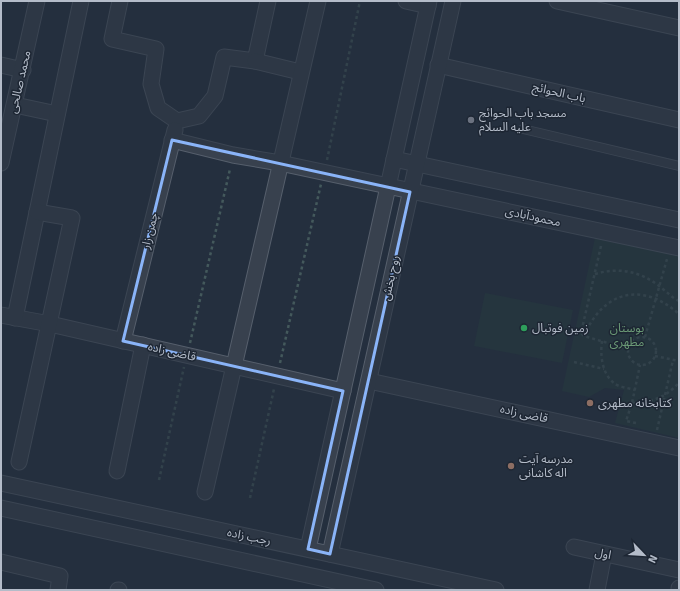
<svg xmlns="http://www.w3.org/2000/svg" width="680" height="591" font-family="Signika,'Noto Sans Arabic',sans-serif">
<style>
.green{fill:#263c3f}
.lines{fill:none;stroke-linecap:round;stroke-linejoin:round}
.service-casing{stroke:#565f6c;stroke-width:10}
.minor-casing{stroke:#565f6c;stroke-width:17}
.path{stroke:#44595c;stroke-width:2.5;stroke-dasharray:3 3;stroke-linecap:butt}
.service{stroke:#38414e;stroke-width:8}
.minor{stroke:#38414e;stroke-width:15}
.marked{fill:none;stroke:#8ab4f8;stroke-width:3;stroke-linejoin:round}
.worship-dot{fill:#6b7280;stroke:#1d2633;stroke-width:1.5}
.leisure-dot{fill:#2e9e5b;stroke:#1d2633;stroke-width:1.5}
.education-dot{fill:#8d6e63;stroke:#1d2633;stroke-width:1.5}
.labels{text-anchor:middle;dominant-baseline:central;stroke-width:3;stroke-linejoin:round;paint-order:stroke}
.street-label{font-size:12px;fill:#b4bcc9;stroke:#1d2633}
.poi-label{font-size:12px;fill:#b4bcc9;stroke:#1d2633;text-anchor:start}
.park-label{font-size:12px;fill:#6b9a76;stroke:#1d2633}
</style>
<rect width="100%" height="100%" fill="#242f3e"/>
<!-- green -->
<g class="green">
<path d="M596,233l83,17v188l-64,-15 9,-33 -19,-2 -16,9 -27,-6z"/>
<path d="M485,293l88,17 -11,53 -88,-17z"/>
</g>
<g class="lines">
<!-- service casing -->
<g class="service-casing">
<path id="service" d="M523,129l156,37"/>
</g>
<!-- minor casing -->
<g class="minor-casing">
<g id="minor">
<path d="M120,1l-8,38 44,10 -5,35 7,24 19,13 22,-5 16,-20 9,-39 31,4 13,-60"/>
<path d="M406,1l22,5"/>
<path d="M557,1l122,27"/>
<path d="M255,61l45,11"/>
<path d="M1,65l22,5"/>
<path d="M438,65l241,55"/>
<path d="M15,105l42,9"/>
<path d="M172,140l61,15 47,8 399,85"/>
<path d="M394,159l285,61"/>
<path d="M1,163l36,-162"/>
<path d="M1,315l49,9 293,67"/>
<path d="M15,318l66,-317"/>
<path d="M123,341l52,-211"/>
<path d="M369,381l310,67"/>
<path d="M19,462l53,-244 -35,-6"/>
<path d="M117,471l26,-126"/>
<path d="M1,483l495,107"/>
<path d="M205,492l113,-491"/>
<path d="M1,508l375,82"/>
<path d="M574,547l105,23"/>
<path d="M308,549l121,-548"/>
<path d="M330,554l123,-553"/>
<path d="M1,562l59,14 -2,14"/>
<path d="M118,590h1"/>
<path d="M597,590l7,-36"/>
<path d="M679,590v-2"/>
</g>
</g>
<!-- path -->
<g class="path">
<path d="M327,160l33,-159"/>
<path d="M601,246l-20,87 3,3 44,13"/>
<path d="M595,274c23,-7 45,-3 64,12 7,5 12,11 20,15"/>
<path d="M584,336c19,-45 58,-55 95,-22"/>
<circle cx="642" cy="351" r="14"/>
<path d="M645,337l22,-78"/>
<path d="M602,341c-2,14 0,33 12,42 4,4 15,5 21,7"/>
<path d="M190,343l40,-174"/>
<path d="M655,356l24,5"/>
<path d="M574,362l30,7"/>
<path d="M280,363l41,-179"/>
<path d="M632,403c22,-2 31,-4 47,-20"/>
<path d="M636,423l-10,-2 6,-18 8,-38"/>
<path d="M657,430l16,-70"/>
<path d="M159,480l25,-113"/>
<path d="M250,498l24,-109"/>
</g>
<!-- service -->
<use href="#service" class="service"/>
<!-- minor -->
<use href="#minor" class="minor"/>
</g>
<!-- marked area -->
<path d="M0 0H680V591H0ZM172,140l238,52 -80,362 -22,-5 35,-158 -220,-50z" fill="#242f3e" fill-opacity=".55" fill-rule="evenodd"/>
<path class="marked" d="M172,140l238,52 -80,362 -22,-5 35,-158 -220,-50z"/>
<!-- markers -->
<circle class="worship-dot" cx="471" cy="120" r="4"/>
<circle class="leisure-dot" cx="524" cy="328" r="4"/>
<g class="education-dot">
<circle cx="590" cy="403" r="4"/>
<circle cx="511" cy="466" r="4"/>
</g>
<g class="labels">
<!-- street labels -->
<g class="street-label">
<text transform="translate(20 82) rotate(-77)">محمد صالحی</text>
<text transform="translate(559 93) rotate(13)">باب الحوائج</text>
<text transform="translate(533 217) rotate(12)">محمودآبادی</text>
<text transform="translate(150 231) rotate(-76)">چمن زار</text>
<text transform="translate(391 278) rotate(-78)">روح بخش</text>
<text transform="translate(172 352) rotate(13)">قاضی زاده</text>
<text transform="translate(524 414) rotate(12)">قاضی زاده</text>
<text transform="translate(249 537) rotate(12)">رجب زاده</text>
<text transform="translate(603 554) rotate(12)">اول</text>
</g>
<!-- poi labels -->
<g class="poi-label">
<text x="479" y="113">مسجد باب الحوائج<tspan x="479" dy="14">علیه السلام</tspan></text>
<text x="532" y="328">زمین فوتبال</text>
<text x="598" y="403">کتابخانه مطهری</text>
<text x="519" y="459">مدرسه آیت<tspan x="519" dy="14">اله کاشانی</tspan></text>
</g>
<!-- park labels -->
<g class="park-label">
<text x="627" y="328">بوستان<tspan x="627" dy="14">مطهری</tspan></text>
</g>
</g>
<!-- border -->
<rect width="680" height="591" fill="none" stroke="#b4bcc9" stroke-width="4"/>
<!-- north arrow -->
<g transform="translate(644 555) rotate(115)" stroke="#1d2633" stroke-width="3" paint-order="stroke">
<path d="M0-3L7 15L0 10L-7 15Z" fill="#b4bcc9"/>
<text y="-6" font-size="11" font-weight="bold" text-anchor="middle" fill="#b4bcc9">N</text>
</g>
</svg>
